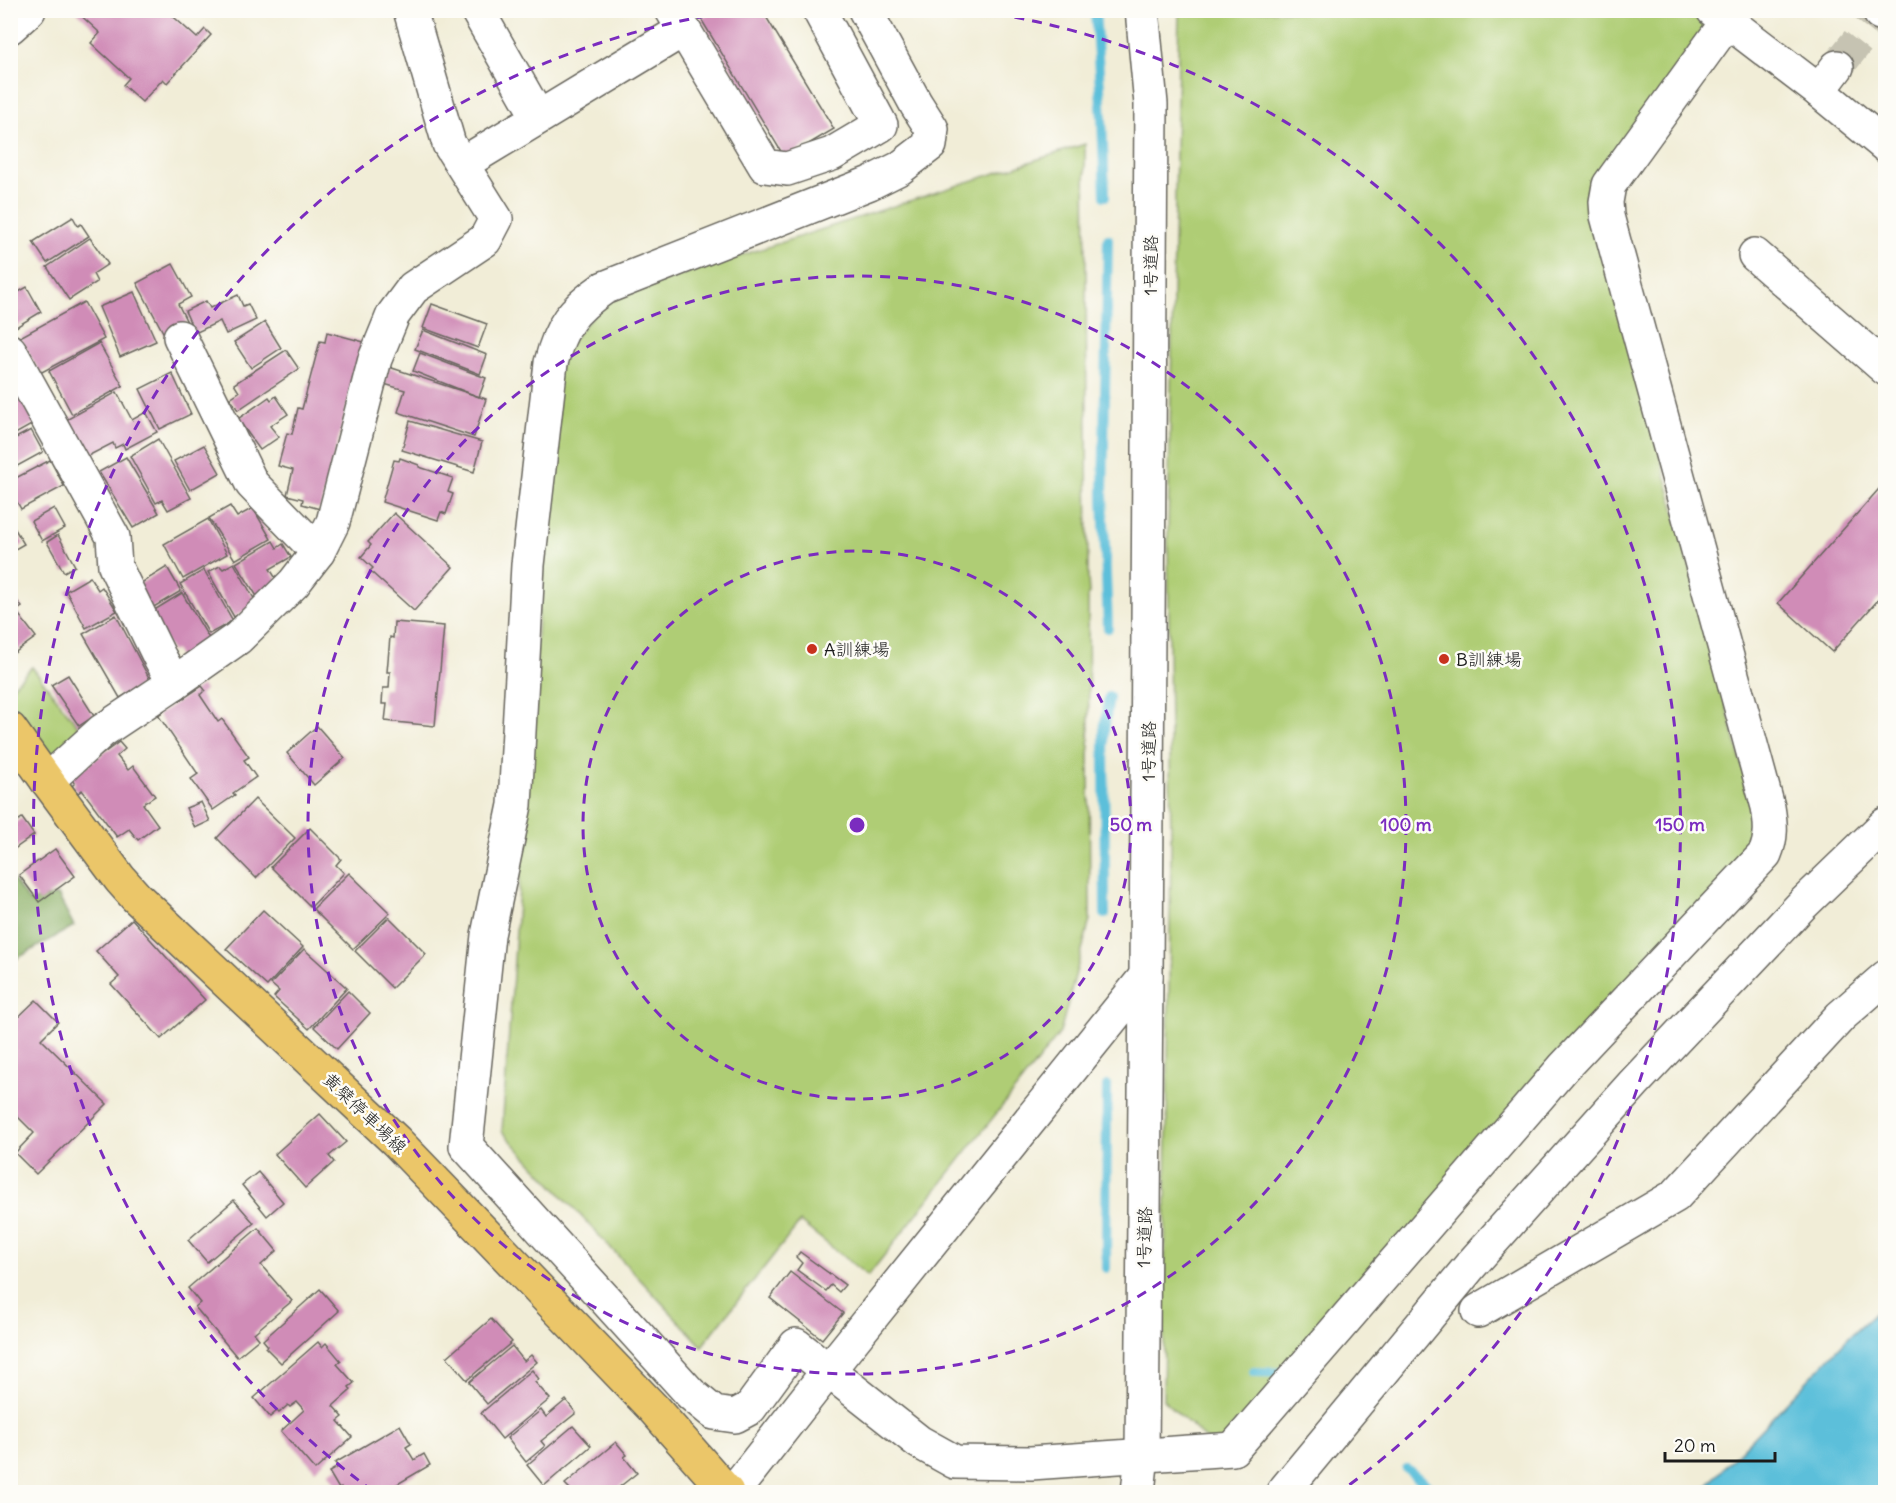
<svg xmlns="http://www.w3.org/2000/svg" width="1896" height="1503" font-family="Delius,'Klee One',sans-serif">
<style>
.green{fill:#afcd74;stroke:#667448;stroke-width:1.5}
.forest{fill:#8bb066;stroke:#546641;stroke-width:1.5}
.water{fill:#5bbfda;stroke:#3c6e7b;stroke-width:1.5}
.lines{fill:none;stroke-linecap:round;stroke-linejoin:round}
.stream{stroke:#5bbfda;stroke-width:10}
.building{fill:#d08cb7}
.minor-tunnel{stroke:#c6c3b2;stroke-width:33;stroke-dasharray:33 16;stroke-linecap:butt}
.minor-casing{stroke:#67655d;stroke-width:36}
.major-casing{stroke:#67655d;stroke-width:36}
.minor{stroke:#fff;stroke-width:33}
.major{stroke:#ebc669;stroke-width:33}
.ring{fill:none;stroke:#7b2cbf;stroke-width:3;stroke-dasharray:10 8}
.poi-dot{fill:#c8321e;stroke:#fdfcf7;stroke-width:2}
.labels{text-anchor:middle;dominant-baseline:central;stroke-width:5;stroke-linejoin:round;paint-order:stroke}
.street-label{font-size:18px;fill:#1c1c1c;stroke:#fdfcf7}
.poi-label{font-size:18px;fill:#1c1c1c;stroke:#fdfcf7;text-anchor:start}
.centre{fill:#7b2cbf;stroke:#fdfcf7;stroke-width:3}
.ring-label{font-size:18px;text-anchor:middle;font-weight:bold;fill:#7b2cbf;stroke:#fdfcf7;stroke-width:5;stroke-linejoin:round;paint-order:stroke}
</style>
<rect width="100%" height="100%" fill="#fdfcf7"/>
<filter id="ink" filterUnits="userSpaceOnUse"><feTurbulence type="fractalNoise" baseFrequency=".0167" numOctaves="2"/><feDisplacementMap in="SourceGraphic" scale="12" xChannelSelector="R" yChannelSelector="G"/><feConvolveMatrix kernelMatrix="1 2 1 2 8 2 1 2 1" color-interpolation-filters="sRGB"/></filter>
<filter id="wash" filterUnits="userSpaceOnUse"><feTurbulence type="fractalNoise" baseFrequency=".008" numOctaves="4" result="noise"/><feDisplacementMap in="SourceGraphic" scale="24" xChannelSelector="R" yChannelSelector="G"/><feGaussianBlur stdDeviation="1.35" result="paint"/><feColorMatrix in="noise" values="0 0 0 0 0 0 0 0 0 0 0 0 0 0 0 0 0 1.4 0 .05"/><feComposite in="paint" operator="in"/></filter>
<g filter="url(#wash)">
<rect width="100%" height="100%" fill="#f1edd7"/>
<!-- green -->
<g class="green">
<path d="M1179,11h516l18,14 -121,171 170,646 -535,601 -14,2 -50,-45 8,-549 -3,-324z"/>
<path d="M1085,144l3,435 1,14 -1,2 2,325 -30,113 -192,243 -68,-54 -98,124 -200,-215 53,-754 10,-29 42,-49z"/>
<path d="M32,667l56,72 -40,36 -37,-56 -1,-30z"/>
</g>
<!-- forest -->
<path class="forest" d="M10,876l19,25 29,-6 16,31 -63,36z"/>
<!-- water -->
<path class="water" d="M1885,1304v188h-184l151,-158z"/>
<g class="lines">
<!-- stream -->
<g class="stream">
<path d="M1095,10l7,109 3,77"/>
<path d="M1108,628l-5,-133 5,-256"/>
<path d="M1105,914l-1,-183 5,-34"/>
<path d="M1106,1268l1,-182"/>
<path d="M1254,1372l35,1"/>
<path d="M1407,1469l28,23"/>
</g>
</g>
<g id="blocks">
<!-- building -->
<g class="building">
<path d="M75,10h91l31,28 8,-9 6,6 -44,48 -4,-4 -21,23 -19,-17 6,-7 -38,-35 9,-10z"/>
<path d="M714,10h48l72,119 -49,29 -84,-139z"/>
<path d="M73,217l5,9 3,-2 8,12 -42,27 -14,-21z"/>
<path d="M90,238l18,26 -15,10 4,8 -28,18 -22,-33z"/>
<path d="M173,264l18,33 -13,7 9,18 -23,12 -27,-51z"/>
<path d="M27,287l14,25 -25,15 -6,-10v-20z"/>
<path d="M134,292l22,49 -36,16 -21,-50z"/>
<path d="M238,295l5,11 5,-2 8,16 -30,14 -6,-13 -25,12 -10,-22 21,-10 4,7z"/>
<path d="M84,302l20,37 -64,34 -20,-36z"/>
<path d="M432,304l55,20 -9,24 -55,-20z"/>
<path d="M265,322l16,26 -30,20 -17,-26z"/>
<path d="M423,330l64,25 -7,19 -65,-25z"/>
<path d="M327,332l37,10 -44,167 -18,-5 1,-5 -16,-4 6,-25 -15,-4 9,-33 5,1 6,-26 4,1 18,-68 5,1z"/>
<path d="M99,343l24,43 -51,28 -23,-43z"/>
<path d="M286,350l13,19 -61,41 -8,-12 9,-6 -5,-8z"/>
<path d="M420,353l66,25 -7,19 -66,-26z"/>
<path d="M389,367l97,32 -12,38 -76,-25 7,-22 -21,-6z"/>
<path d="M172,373l19,41 -31,15 -20,-40z"/>
<path d="M16,388l19,35 -25,14v-46z"/>
<path d="M117,392l15,28 14,-8 11,20 -32,17 -2,-5 -8,4 -2,-5 -27,14 -20,-37z"/>
<path d="M276,396l12,18 -18,12 9,11 -19,13 -22,-31 31,-22 2,3z"/>
<path d="M410,421l72,21 -8,30 -72,-22z"/>
<path d="M31,430l12,22 -33,18v-29z"/>
<path d="M158,439l33,59 -23,12 -6,-10 -6,3 -26,-47z"/>
<path d="M204,445l16,28 -30,17 -16,-29z"/>
<path d="M126,457l33,56 -26,15 -34,-56z"/>
<path d="M400,458l19,7v2l34,11 -5,14 5,2 -7,20 -5,-2 -3,8 -56,-18 12,-42 5,1z"/>
<path d="M50,460l14,26 -43,23 -11,-20v-8z"/>
<path d="M1886,481v110l-54,61 -54,-49z"/>
<path d="M230,506l7,11 16,-9 18,31 -36,21 -26,-42z"/>
<path d="M54,508l11,20 -23,13 -11,-20z"/>
<path d="M394,513l59,54 -39,44 -44,-40 3,-3 -12,-11 10,-12 -3,-3z"/>
<path d="M208,519l19,35 -44,25 -19,-35z"/>
<path d="M10,521l14,23 -14,8z"/>
<path d="M58,535l17,31 -11,6 -17,-30z"/>
<path d="M273,541l4,7 6,-4 8,13 -21,12 10,16 -22,13 -22,-35z"/>
<path d="M234,563l23,41 -23,13 -26,-45 12,-6 3,3z"/>
<path d="M167,567l14,24 -34,20 -14,-23z"/>
<path d="M204,570l29,51 -24,13 -29,-50z"/>
<path d="M90,577l8,13 4,-3 15,24 -31,17 -20,-37z"/>
<path d="M10,592l12,15 -6,4 20,26 -26,19z"/>
<path d="M182,593l28,47 -28,22 -7,-12 -3,2 -24,-38z"/>
<path d="M116,615l34,65 -30,18 -37,-64z"/>
<path d="M394,622l50,4 -9,100 -50,-5 2,-17h-5l1,-16h6l1,-16h-3l3,-35 3,1z"/>
<path d="M68,675l26,41 -15,10 -28,-41z"/>
<path d="M202,686l3,4 -5,5 18,27 4,-3 27,38 -5,3 12,17 -23,16 2,2 -22,15 -22,-31 7,-5 -40,-59z"/>
<path d="M317,726l28,32 -31,27 -27,-32z"/>
<path d="M119,742l6,7 -8,7 11,14 5,-4 22,30 -12,8 15,21 -20,15 -9,-11 -12,8 -35,-47 -4,3 -6,-7 3,-3 -4,-6z"/>
<path d="M255,799l40,39 -39,40 -39,-40z"/>
<path d="M201,802l9,19 -15,7 -9,-20z"/>
<path d="M22,818l12,17 -24,17v-26z"/>
<path d="M310,828l31,31 -5,6 8,8 -33,34 -40,-40z"/>
<path d="M55,849l20,27 -36,26 -20,-27z"/>
<path d="M349,873l41,40 -37,36 -40,-40z"/>
<path d="M263,910l40,37 -36,39 -41,-37z"/>
<path d="M389,917l37,37 -34,34 -37,-37z"/>
<path d="M132,919l73,81 -44,39 -50,-55 8,-7 -23,-26z"/>
<path d="M304,949l43,39 -38,41 -35,-32 5,-6 -8,-7z"/>
<path d="M348,991l22,22 -33,36 -23,-22z"/>
<path d="M36,1000l22,22 -17,17 66,65 -71,70 -21,-21 19,-20 -19,-19 -5,5v-74l3,-3 -3,-2v-15z"/>
<path d="M320,1114l26,28 -17,14 5,6 -29,26 -30,-34z"/>
<path d="M258,1172l25,30 -16,14 -25,-31z"/>
<path d="M234,1200l20,23 -47,39 -19,-22z"/>
<path d="M258,1228l19,23 -16,14 31,36 -38,32 5,6 -22,18 -42,-50 5,-4 -12,-15z"/>
<path d="M800,1252l45,33 -6,7 -8,-7 -5,6 -29,-21 5,-7 -6,-6z"/>
<path d="M790,1272l53,41 -21,26 -52,-41z"/>
<path d="M320,1289l19,22 -58,52 -15,-15 2,-2 -5,-6z"/>
<path d="M491,1319l21,23 -45,38 -20,-23z"/>
<path d="M318,1342l4,5 4,-4 15,18 -4,3 17,19 -5,4 2,3 -18,16 10,11 -5,4 14,16 -37,33 -34,-39 23,-21 -7,-8 -7,5 -2,-2 -9,8 -2,-2 -7,6 -16,-19z"/>
<path d="M512,1346l12,15 7,-6 6,7 -50,42 -18,-22z"/>
<path d="M532,1370l7,9 -4,3 15,17 -48,40 -21,-26z"/>
<path d="M566,1400l10,13 -35,28 4,5 -19,16 -19,-24 34,-28 5,7z"/>
<path d="M400,1425l11,19 -5,3 8,13 10,-6 6,11 -46,27h-40l-3,-4 -2,1 -10,-17 9,-5 -3,-4z"/>
<path d="M573,1426l18,20 -47,40 -17,-21z"/>
<path d="M616,1442l11,13 -3,2 13,16 -24,19h-40l-8,-8z"/>
</g>
</g>
</g>
<g filter="url(#ink)">
<use href="#blocks" fill-opacity="0" stroke="#67655d" stroke-width="1.5"/>
<g class="lines">
<!-- minor-tunnel -->
<path class="minor-tunnel" d="M1837,67l43,-54"/>
<!-- minor casing -->
<g class="minor-casing">
<g id="minor">
<path d="M477,10l61,107"/>
<path d="M672,10l93,156 22,3 45,-15 49,-29 -62,-115"/>
<path d="M865,10l51,94 16,25 -2,16 -30,23 -30,15 -266,105c-32,22 -44,38 -53,75l-23,202 -13,240 -27,130 -22,211 225,248 23,19 21,3 15,-8 46,-63 123,97 36,20 76,1 202,-14 331,-382 201,-213c7,-17 6,-29 3,-47l-161,-591 -1,-14 3,-17 118,-163"/>
<path d="M1713,10l106,81 67,55"/>
<path d="M1880,13l2,-3"/>
<path d="M10,27l19,-17"/>
<path d="M1819,91l18,-24"/>
<path d="M462,164l221,-134"/>
<path d="M1755,255l131,114"/>
<path d="M180,337l72,147 66,68"/>
<path d="M10,351l103,186 2,29 44,90 15,27"/>
<path d="M47,781l55,-50 72,-48 64,-45 56,-55 24,-31 15,-30 42,-163 18,-44 20,-27 72,-48 11,-21 -47,-75 -39,-134"/>
<path d="M1478,1311l197,-115 166,-180 45,-39"/>
<path d="M733,1492l95,-121 318,-395"/>
<path d="M1138,1492l4,-37 4,-479 5,-872 -9,-94"/>
<path d="M1283,1492l188,-227 163,-182 169,-179 83,-80"/>
</g>
</g>
<!-- major casing -->
<g class="major-casing">
<path id="major" d="M10,729l35,49 75,101 16,18 260,244 256,266 75,85"/>
</g>
<!-- minor -->
<use href="#minor" class="minor"/>
<!-- major -->
<use href="#major" class="major"/>
</g>
</g>
<!-- distance rings -->
<g class="ring">
<circle cx="857" cy="825" r="274"/>
<circle cx="857" cy="825" r="549"/>
<path d="M373 1491A823 823 0 0 1 735 11M979 11A823 823 0 0 1 1341 1491"/>
</g>
<!-- markers -->
<g class="poi-dot">
<circle cx="812" cy="649" r="6"/>
<circle cx="1444" cy="659" r="6"/>
</g>
<g class="labels">
<!-- street labels -->
<g class="street-label">
<text transform="translate(1150 265) rotate(-90)">1号道路</text>
<text transform="translate(1148 751) rotate(-90)">1号道路</text>
<text transform="translate(365 1113) rotate(44)">黄檗停車場線</text>
<text transform="translate(1144 1237) rotate(-89)">1号道路</text>
</g>
<!-- poi labels -->
<g class="poi-label">
<text x="824" y="649">A訓練場</text>
<text x="1456" y="659">B訓練場</text>
</g>
</g>
<circle cx="857" cy="825" r="9" class="centre"/>
<g class="ring-label">
<text x="1131" y="831">50 m</text>
<text x="1406" y="831">100 m</text>
<text x="1680" y="831">150 m</text>
</g>
<!-- margin -->
<rect width="1896" height="1503" fill="none" stroke="#fdfcf7" stroke-width="36"/>
<!-- scale -->
<path d="M1665 1452v9h110v-9" fill="none" stroke="#1c1c1c" stroke-width="3"/>
<text x="1674" y="1452" font-size="18" fill="#1c1c1c" stroke="#fdfcf7" stroke-width="4.5" paint-order="stroke">20 m</text>
</svg>
